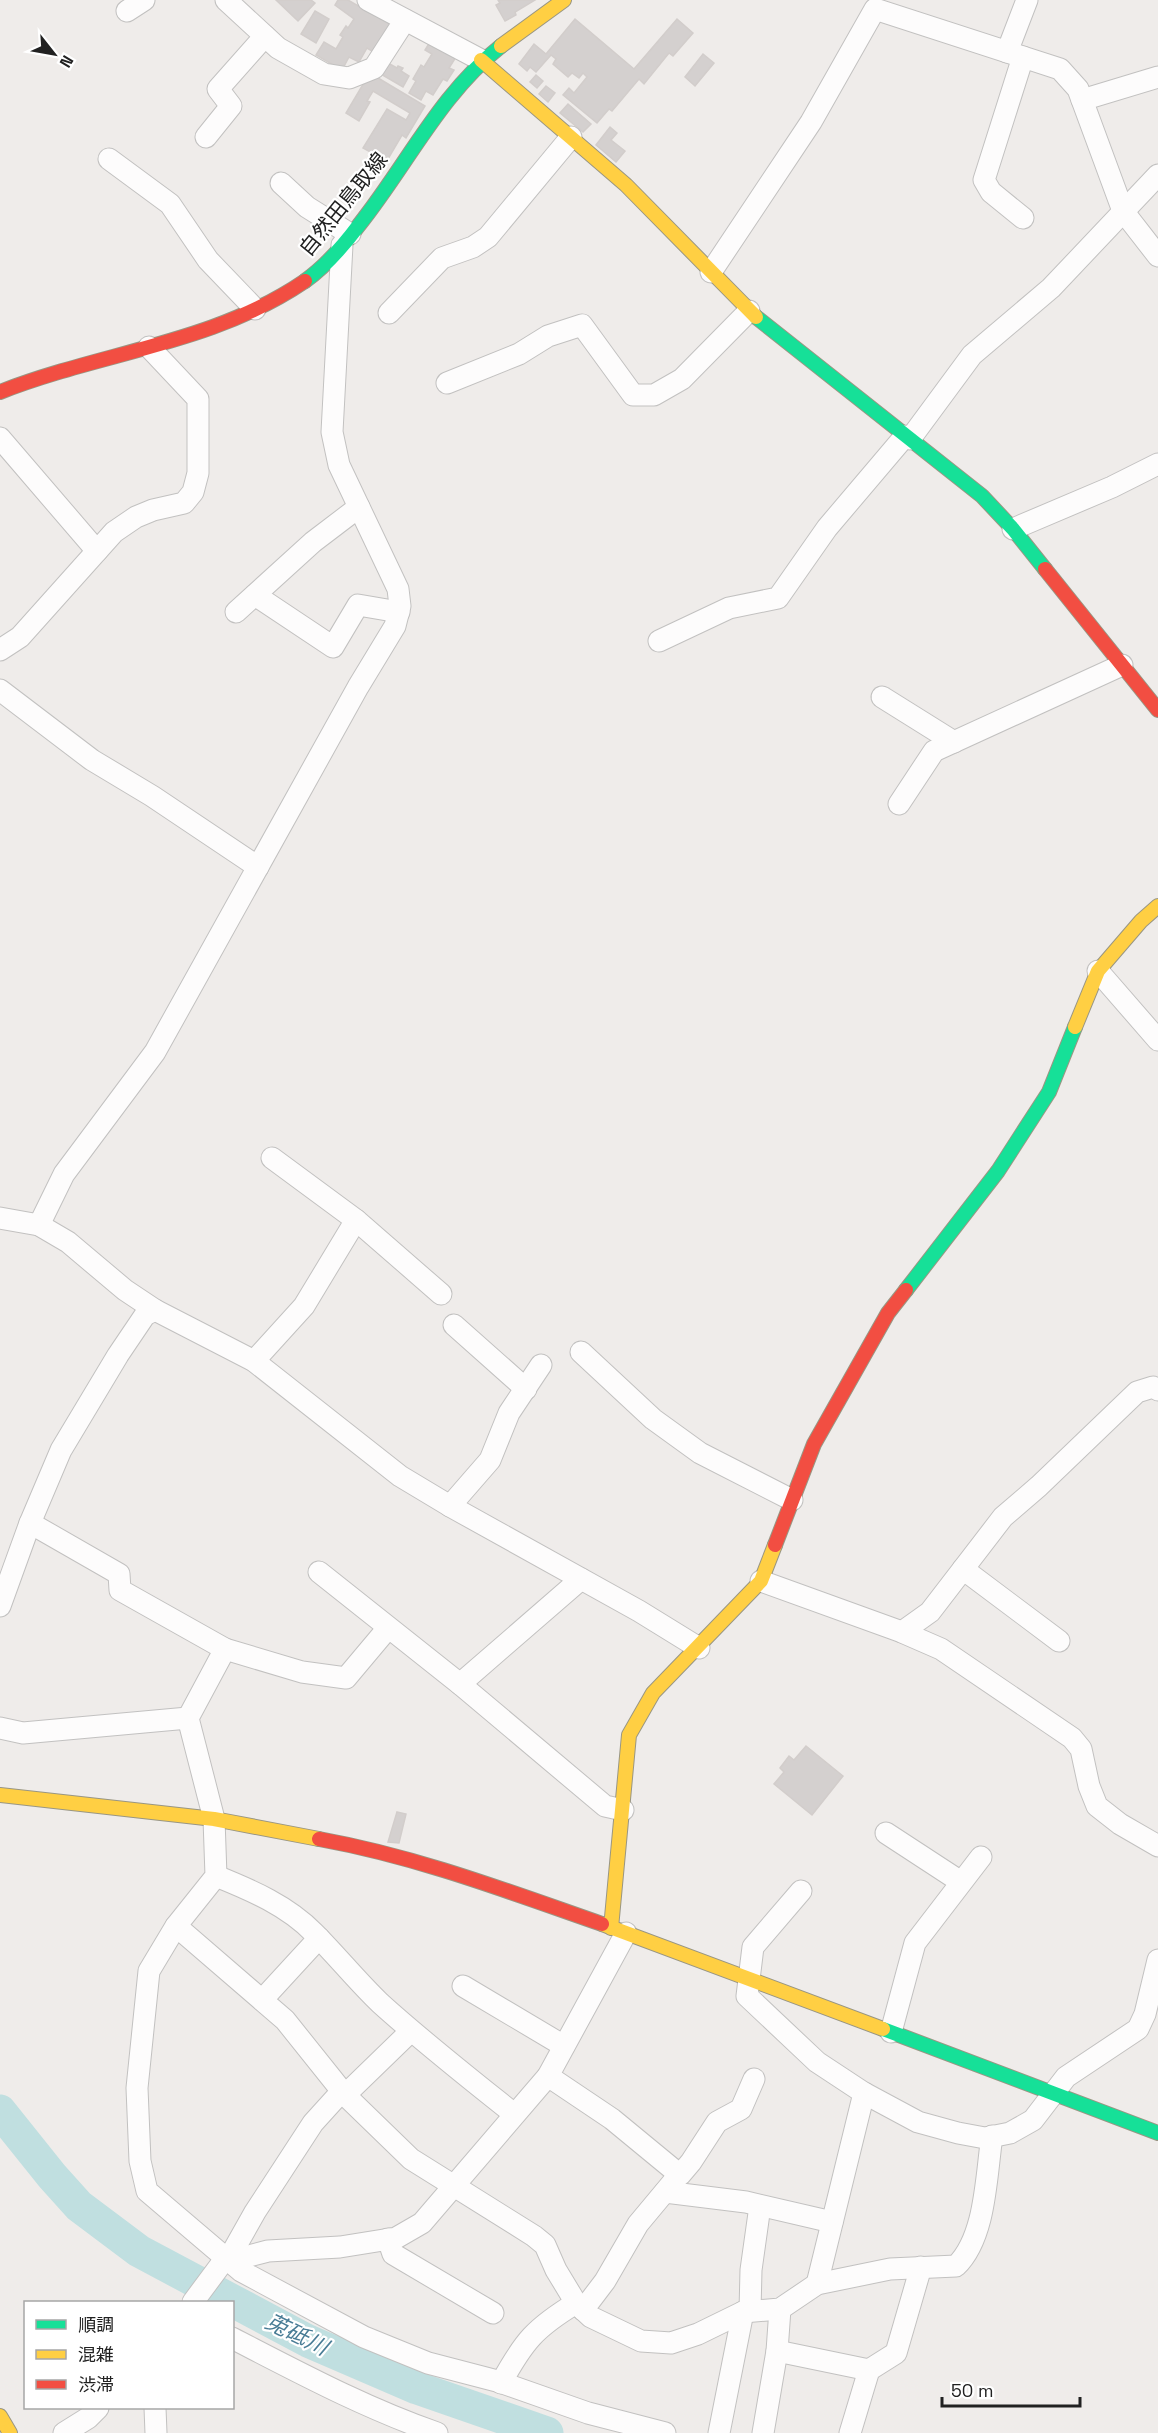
<svg xmlns="http://www.w3.org/2000/svg" width="1158" height="2433" font-family="'Space Grotesk','Noto Sans JP',sans-serif">
<style>
.lines{fill:none;stroke-linecap:round;stroke-linejoin:round}
.river{stroke:#c0dfe0;stroke-width:33}
.building{fill:#d4d0cf;stroke:#d2cdcb;stroke-width:1.5}
.street-casing{stroke:#c2c1c0;stroke-width:23}
.fast-casing{stroke:#999683;stroke-width:16}
.slow-casing{stroke:#999683;stroke-width:16}
.jam-casing{stroke:#999683;stroke-width:16}
.street{stroke:#fdfcfc;stroke-width:21}
.fast{stroke:#16e098;stroke-width:14}
.slow{stroke:#ffcf43;stroke-width:14}
.jam{stroke:#f24e42;stroke-width:14}
.labels{text-anchor:middle;dominant-baseline:central;stroke-width:4.5;stroke-linejoin:round;paint-order:stroke}
.street-label{font-size:21px;fill:#212121;stroke:#fff}
.water-label{font-size:22px;font-style:italic;fill:#487c95;stroke:#fff}
</style>
<rect width="100%" height="100%" fill="#efecea"/>
<g class="lines">
<!-- river -->
<path class="river" d="M0,2111l52,65 27,30 60,45 169,90 109,47 130,45"/>
</g>
<!-- building -->
<g class="building">
<path d="M276,0h35l4,3 -17,18z"/>
<path d="M338,0h10l12,7 2,-3 33,19 -18,31 -10,-6 -8,14 -10,-5 -7,13 -26,-15 8,-13 12,7 7,-12 -3,-2 6,-9 2,2 6,-9 -19,-14z"/>
<path d="M498,0h37l-20,12 1,3 -11,6 -9,-16 4,-2z"/>
<path d="M315,11l14,8 -13,24 -15,-9z"/>
<path d="M575,19l59,50 43,-50 16,14 -20,23 -4,-3 -25,31 -5,-5 -27,32 -3,-2 -12,14 -34,-28 6,-7 5,5 13,-16 -4,-4 -4,5 -7,-5 -4,4 -15,-13 3,-5 -5,-4 -15,17 -6,-5 -3,4 -8,-7 15,-20 12,10z"/>
<path d="M430,42l26,15 -7,11 5,2 -7,11 -4,-2 -10,16 -7,-4 -5,9 -12,-7 7,-12 -3,-2 8,-14 3,2 8,-13 -7,-4z"/>
<path d="M703,54l11,9 -19,23 -10,-9z"/>
<path d="M386,62l11,6 1,-2 5,2 -2,3 8,5 -6,11 -24,-14z"/>
<path d="M373,75l52,31 -19,32 -4,-3 -14,24 -13,-7 -1,2 -11,-6 24,-39 19,11 4,-7 -37,-22 -6,10 3,1 -11,19 -13,-8 22,-37z"/>
<path d="M536,75l7,6 -6,7 -7,-6z"/>
<path d="M546,86l9,7 -7,9 -9,-8z"/>
<path d="M568,104l23,20 -8,8 -23,-19z"/>
<path d="M610,127l7,6 -6,7 14,11 -9,11 -20,-17z"/>
<path d="M806,1746l37,30 -31,39 -38,-31 10,-12 -4,-4 9,-12 5,4z"/>
<path d="M397,1812l9,2 -7,29 -11,-1z"/>
</g>
<g class="lines">
<!-- street casing -->
<g class="street-casing">
<g id="street">
<path d="M226,0l52,48 46,26 25,4 25,-10 31,-48"/>
<path d="M368,0l113,60"/>
<path d="M127,11l17,-11"/>
<path d="M1007,52l20,-52"/>
<path d="M1082,100l76,-23"/>
<path d="M206,137l25,-31 -13,-17 47,-53"/>
<path d="M109,159l61,45 38,56 47,49"/>
<path d="M281,183l26,24 43,27"/>
<path d="M1023,218l-32,-26 -7,-12 39,-123"/>
<path d="M711,272l100,-150 64,-113 185,60 18,20 45,122 35,45"/>
<path d="M389,313l53,-55 31,-11 15,-10 83,-100"/>
<path d="M447,383l72,-29 29,-18 34,-11 51,70h21l28,-16 67,-68"/>
<path d="M0,438l97,113"/>
<path d="M910,439l62,-84 79,-67 107,-113"/>
<path d="M1013,529l99,-42 46,-23"/>
<path d="M255,595l78,52 25,-42 41,7"/>
<path d="M236,612l77,-70 46,-35"/>
<path d="M659,641l70,-33 49,-10 49,-70 78,-92"/>
<path d="M0,650l20,-13 94,-105 22,-15 17,-7 31,-7 9,-11 5,-19v-74l-49,-52"/>
<path d="M0,690l92,70 60,36 106,71"/>
<path d="M882,697l72,45"/>
<path d="M899,804l35,-53 188,-86"/>
<path d="M1098,971l60,69"/>
<path d="M272,1158l84,62 85,74"/>
<path d="M0,1218l39,7 29,17 57,48 30,20 99,51 146,115 50,30 189,105 60,37"/>
<path d="M39,1225l25,-51 91,-122 203,-365 37,-61 5,-20 -2,-17 -59,-124 -7,-33 10,-187"/>
<path d="M454,1325l72,64"/>
<path d="M581,1352l72,67 47,34 92,47"/>
<path d="M254,1361l50,-55 52,-86"/>
<path d="M450,1506l40,-46 19,-47 32,-48"/>
<path d="M30,1523l89,51 1,16 105,59 77,23 44,6 42,-50"/>
<path d="M963,1569l96,72"/>
<path d="M319,1572l141,112 145,122 18,4"/>
<path d="M761,1581l141,51 39,17 131,89 9,11 8,37 8,20 23,18 38,22"/>
<path d="M0,1606l30,-83 31,-73 57,-95 27,-40 10,-5"/>
<path d="M902,1632l28,-20 73,-95 36,-31 98,-94 16,-5 5,3"/>
<path d="M225,1649l-37,69 26,101 2,57 -40,50 -27,45 -12,117 3,73 7,30 94,80 123,66 64,26 69,18 91,32 77,20"/>
<path d="M460,1684l121,-105"/>
<path d="M0,1728l23,5 165,-15"/>
<path d="M886,1833l75,49"/>
<path d="M216,1876c35,14 72,30 98,57 23,23 43,48 66,70 43,39 89,75 134,111"/>
<path d="M801,1891l-48,56 -6,49 70,66 47,31 54,29 40,11 27,5 25,-5 23,-13 33,-43 72,-48 7,-15 13,-54"/>
<path d="M176,1926l109,94 60,75 66,64 123,77 11,9 11,25 20,33 15,14 50,24 30,2 27,-9 45,-22 37,-3 37,-25 73,-15 66,-3c30,-29 30,-90 36,-130"/>
<path d="M463,1986l101,60"/>
<path d="M262,2000l57,-62"/>
<path d="M891,2032l24,-89 66,-86"/>
<path d="M548,2076l64,43 68,56 11,-13 26,-40 24,-13 13,-30"/>
<path d="M345,2095l66,-64"/>
<path d="M665,2192l81,10 86,20"/>
<path d="M388,2239l5,15 100,59"/>
<path d="M228,2260l27,-48 58,-89 29,-32"/>
<path d="M817,2284l47,-191"/>
<path d="M193,2302l29,-39 46,-12 72,-4 56,-9 26,-15 126,-147 78,-143"/>
<path d="M583,2310l22,-29 33,-57 35,-42"/>
<path d="M750,2311l1,-41 9,-64"/>
<path d="M232,2338c68,35 133,70 205,95"/>
<path d="M777,2351l92,19 27,-17 25,-86"/>
<path d="M501,2383c23,-42 34,-55 75,-80"/>
<path d="M155,2408l1,25"/>
<path d="M64,2433l24,-15 10,-10"/>
<path d="M719,2433l24,-121"/>
<path d="M763,2433l14,-82 3,-42"/>
<path d="M850,2433l19,-63"/>
</g>
</g>
<!-- fast casing -->
<g class="fast-casing">
<g id="fast">
<path d="M305,281c21,-15 39,-36 54,-56 48,-60 81,-131 142,-179"/>
<path d="M756,317l226,179 31,33 32,40"/>
<path d="M906,1290l92,-119 51,-79 26,-65"/>
<path d="M883,2029l275,104"/>
</g>
</g>
<!-- slow casing -->
<g class="slow-casing">
<g id="slow">
<path d="M501,46l63,-46"/>
<path d="M481,60l145,125 130,132"/>
<path d="M1075,1027l23,-56 43,-50 17,-15"/>
<path d="M0,1795l214,24 105,20"/>
<path d="M602,1924l281,105"/>
<path d="M611,1928l18,-193 24,-42 108,-112 14,-36"/>
<path d="M0,2416l10,17"/>
</g>
</g>
<!-- jam casing -->
<g class="jam-casing">
<g id="jam">
<path d="M0,392c101,-40 213,-48 305,-111"/>
<path d="M1045,569l113,141"/>
<path d="M775,1545l39,-101 74,-131 18,-23"/>
<path d="M319,1839c99,18 188,52 283,85"/>
</g>
</g>
<!-- street -->
<use href="#street" class="street"/>
<!-- fast -->
<use href="#fast" class="fast"/>
<!-- slow -->
<use href="#slow" class="slow"/>
<!-- jam -->
<use href="#jam" class="jam"/>
</g>
<g class="labels">
<!-- street labels -->
<g class="street-label">
<text transform="translate(343 204) rotate(-51)">自然田鳥取線</text>
</g>
<!-- water labels -->
<g class="water-label">
<text transform="translate(297 2334) rotate(26)">莵砥川</text>
</g>
</g>
<!-- legend -->
<rect x="24" y="2301" width="210" height="108" fill="#ffffff" stroke="#a6a6a6" stroke-width="1.5"/>
<rect x="36" y="2320" width="30" height="9" fill="#16e098" stroke="#a6a6a6" stroke-width="1.5"/>
<text x="78" y="2331" font-size="18" fill="#212121">順調</text>
<rect x="36" y="2350" width="30" height="9" fill="#ffcf43" stroke="#a6a6a6" stroke-width="1.5"/>
<text x="78" y="2361" font-size="18" fill="#212121">混雑</text>
<rect x="36" y="2380" width="30" height="9" fill="#f24e42" stroke="#a6a6a6" stroke-width="1.5"/>
<text x="78" y="2391" font-size="18" fill="#212121">渋滞</text>
<!-- north arrow -->
<g transform="translate(54 54) rotate(121)" stroke="#ffffff" stroke-width="4.5" paint-order="stroke">
<path d="M0-4.5L10 22L0 15L-10 22Z" fill="#212121"/>
<text y="-9" font-size="16" font-weight="bold" text-anchor="middle" fill="#212121">N</text>
</g>
<!-- scale -->
<path d="M942 2397v9h138v-9" fill="none" stroke="#212121" stroke-width="3"/>
<text x="951" y="2397" font-size="18" fill="#212121" stroke="#ffffff" stroke-width="4.5" paint-order="stroke">50 m</text>
</svg>
